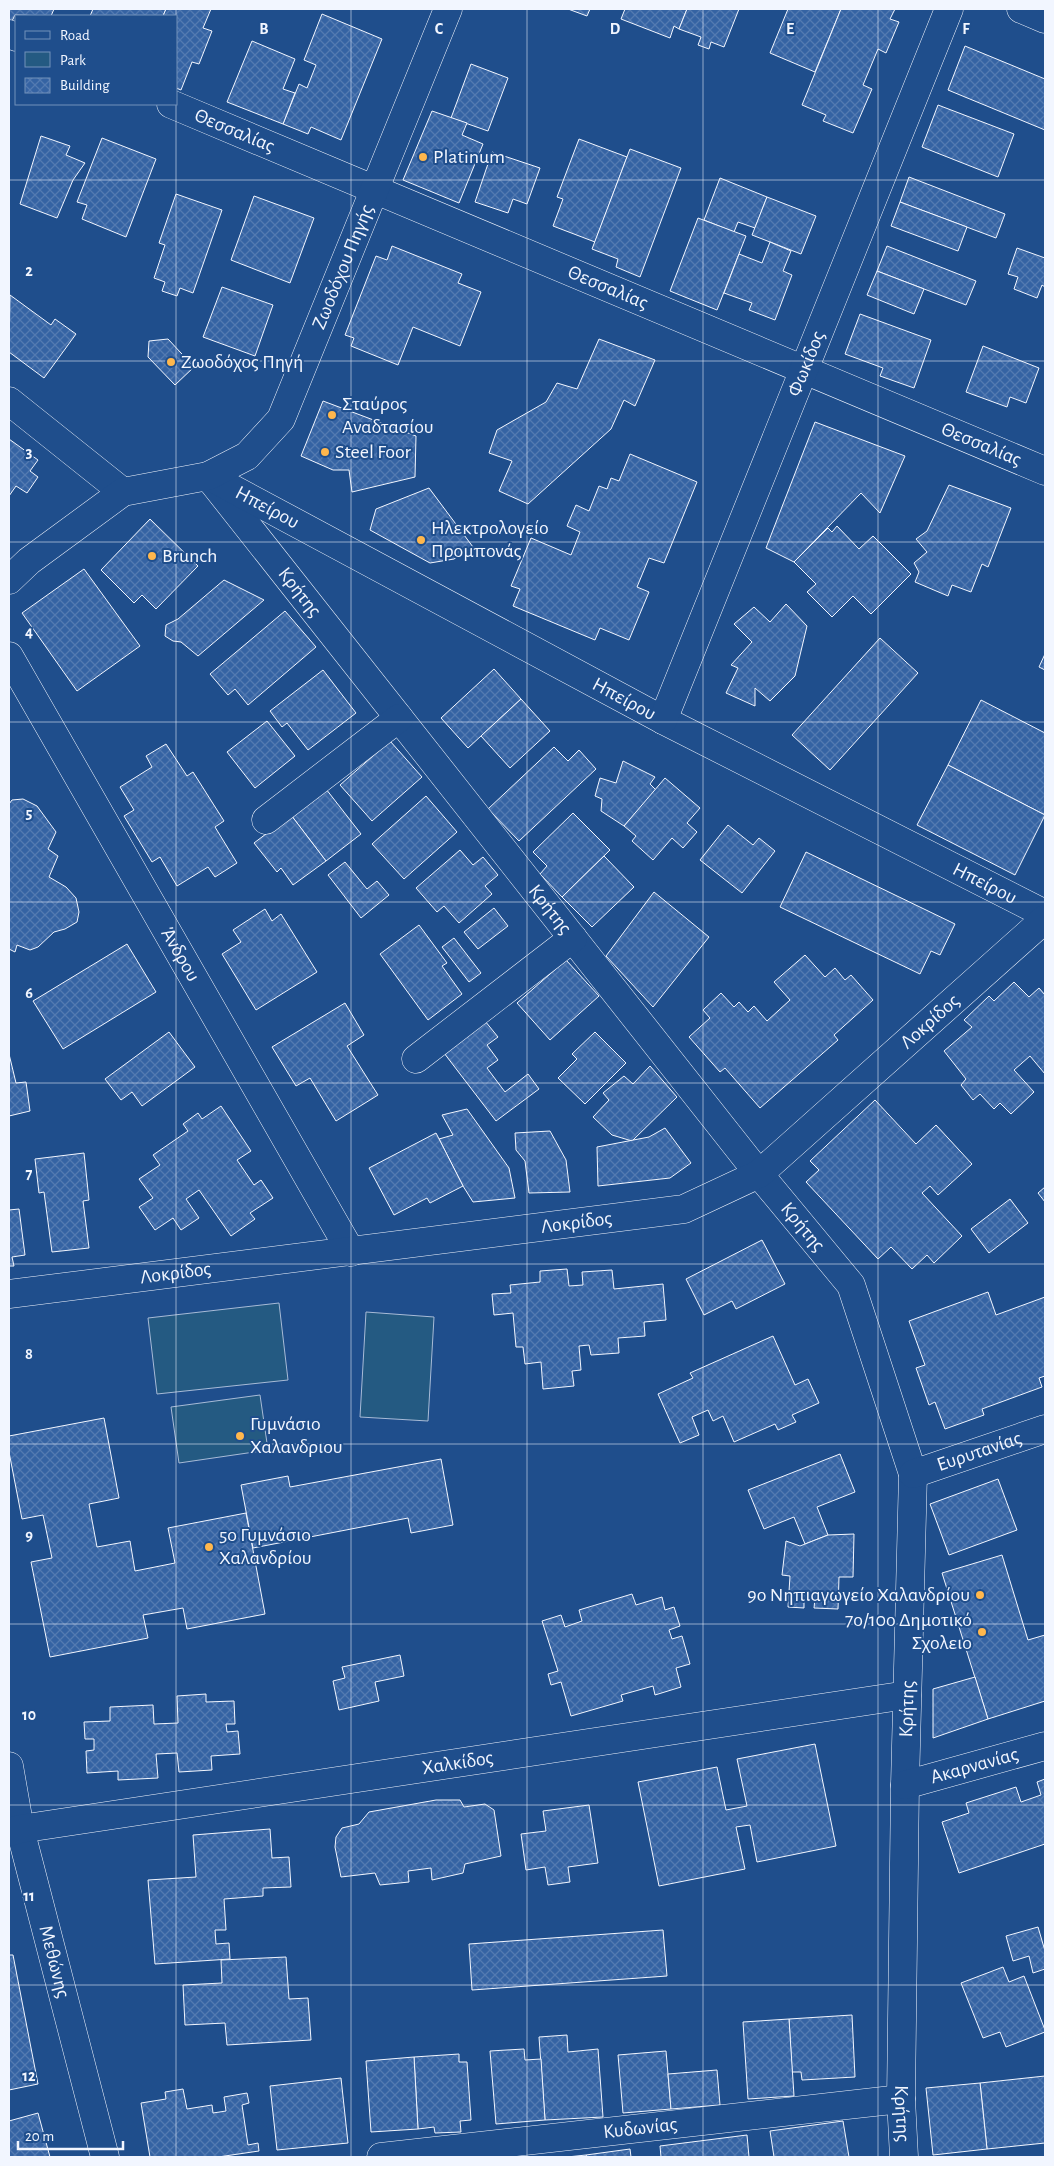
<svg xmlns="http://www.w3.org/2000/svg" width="1054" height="2166" font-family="'Alegreya Sans',sans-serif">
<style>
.green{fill:#245a82;stroke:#a8bbd7}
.building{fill:url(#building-cross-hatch);stroke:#f2f6ff}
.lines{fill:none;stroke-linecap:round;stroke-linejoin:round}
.minor-casing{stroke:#f2f6ff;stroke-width:29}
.minor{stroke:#1f4e8c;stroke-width:28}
.grid{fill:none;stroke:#f2f6ff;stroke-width:1;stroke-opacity:0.55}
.poi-dot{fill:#ffb74d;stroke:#1f4e8c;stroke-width:2}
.labels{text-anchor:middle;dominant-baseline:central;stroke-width:4;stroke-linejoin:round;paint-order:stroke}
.street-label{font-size:20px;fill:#f2f6ff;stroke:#1f4e8c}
.poi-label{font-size:20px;fill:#f2f6ff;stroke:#1f4e8c;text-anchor:start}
.grid-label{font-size:16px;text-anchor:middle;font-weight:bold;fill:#f2f6ff;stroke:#1f4e8c;stroke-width:4;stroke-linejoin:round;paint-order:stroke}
</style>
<defs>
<pattern id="building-cross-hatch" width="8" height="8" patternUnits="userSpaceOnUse" patternTransform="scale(1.25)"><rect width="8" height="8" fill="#3563a3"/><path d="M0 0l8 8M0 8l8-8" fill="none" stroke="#537ab1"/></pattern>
</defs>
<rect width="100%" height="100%" fill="#1f4e8c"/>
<!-- green -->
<g class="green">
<path d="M279,1303l9,77 -131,14 -9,-76z"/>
<path d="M366,1312l68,5 -6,104 -68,-4z"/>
<path d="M260,1395l8,55 -89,13 -8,-56z"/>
</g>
<!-- building -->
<g class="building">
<path d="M9,9h45l-3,7 -36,-1 -4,8 -2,-1z"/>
<path d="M93,9h73l-3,7h-73z"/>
<path d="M166,9h45l-8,19 9,3 -13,33 -7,-2 -11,28 -5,-2v-72h-13z"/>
<path d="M568,9h22l-3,7z"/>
<path d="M625,9h62l-8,20 -5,-3 -4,12 -49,-19z"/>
<path d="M687,9h52l-15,38 -13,-5 -2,7 -11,-4 3,-8 -22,-8z"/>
<path d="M788,9h53l-26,63 -45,-19z"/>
<path d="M841,9h54l-5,10 9,3 -13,31 -8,-4 -15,36 9,4 -19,44 -30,-12 3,-6 -24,-10z"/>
<path d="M322,14l60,25 -41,101 -30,-13 -3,7 -25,-10 16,-40 8,4 9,-23 -12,-5z"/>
<path d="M252,41l43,18 -12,30 12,4 -12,31 -56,-22z"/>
<path d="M965,46l80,33v51l-97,-40z"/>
<path d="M471,64l37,14 -20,53 -37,-13z"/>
<path d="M938,105l76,29 -16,43 -76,-30z"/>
<path d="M432,111l35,12 -5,12 21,9 -24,59 -56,-23z"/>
<path d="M41,136l29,10 -4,9 19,8 -12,17 -16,38 -37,-14z"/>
<path d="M102,138l54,21 -30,78 -44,-18 5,-14 -10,-3z"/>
<path d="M579,139l48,18 -32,85 -42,-16 10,-27 -6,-2z"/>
<path d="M630,149l51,19 -41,109 -24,-10 2,-8 -26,-10z"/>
<path d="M492,152l48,16 -13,36 -14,-5 -5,14 -33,-11z"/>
<path d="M909,177l96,37 -9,24 -96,-36z"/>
<path d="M720,178l47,19 -12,31 -17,-6 -4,10 -30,-12z"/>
<path d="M176,194l46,16 -29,83 -13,-5 -3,8 -15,-5 3,-9 -11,-4 11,-33 -6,-2z"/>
<path d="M254,196l60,22 -24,65 -59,-23z"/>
<path d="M767,197l49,19 -15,38 -49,-19z"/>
<path d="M900,202l67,25 -9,24 -67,-25z"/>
<path d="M698,218l48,18 -29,74 -47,-19z"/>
<path d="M770,242l21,9 -8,20 9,4 -17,45 -26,-10 3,-7 -28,-10 15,-39 23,9z"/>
<path d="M392,246l70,28 -4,9 23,9 -21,54 -47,-19 -15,38 -47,-19 3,-8 -9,-3 31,-79 11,4z"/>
<path d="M887,246l89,35 -10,24 -89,-34z"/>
<path d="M1017,248l28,10v29l-3,-2 -5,13 -23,-9 4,-12 -10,-3z"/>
<path d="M877,271l47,18 -10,25 -47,-19z"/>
<path d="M222,287l51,18 -18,51 -52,-19z"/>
<path d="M10,295l41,30 4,-6 21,15 -32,44 -35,-26z"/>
<path d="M860,314l71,26 -17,48 -34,-12 3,-8 -38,-14z"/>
<path d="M168,339l26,28 -19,18 -27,-28 1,-16z"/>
<path d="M599,339l56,21 -20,46 -11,-6 -13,29 -83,75 -29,-13 13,-30 -23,-8 8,-23 49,-28 11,-19 20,6z"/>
<path d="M983,346l56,22 -13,35 -16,-6 -3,10 -41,-15z"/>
<path d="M323,401l93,35 -1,41 -63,15 -3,-22h-16l-32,-14z"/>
<path d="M815,422l90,34 -25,57 -19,-20 -67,69 -28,-14z"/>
<path d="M9,439l29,21 -8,11 8,6 -11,16 -11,-7 -7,10z"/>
<path d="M630,454l67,28 -33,81 -15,-5 -12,29 12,5 -20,48 -29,-12 -5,12 -82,-34 7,-17 -9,-3 20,-48 40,17 9,-23 -13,-6 9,-21 13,6 10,-25 8,3 4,-11 8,3z"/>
<path d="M949,485l62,23 -23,59 -6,-3 -11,28 -19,-7 -4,11 -33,-14 4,-10 -5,-9 13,-11 -11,-13 11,-8z"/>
<path d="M429,488l44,59 -19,12 -24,4 -60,-33 6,-21z"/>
<path d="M150,519l48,47 -42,43 -14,-14 -8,8 -33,-33z"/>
<path d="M837,526l22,23 14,-13 38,38 -40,40 -18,-18 -21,21 -25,-25 9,-8 -22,-22 34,-34 4,4z"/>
<path d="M84,569l56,77 -63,45 -55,-78z"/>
<path d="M224,580l40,20 -66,56 -17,-14 -8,-1 -8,-5 1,-11 12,-6z"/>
<path d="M786,604l21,22 -12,50 -25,25 -15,-13v18l-29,-13 12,-25 -7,-3 21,-23 -18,-18 20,-17 16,15z"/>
<path d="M285,611l31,36 -68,58 -13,-16 -7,6 -18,-21z"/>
<path d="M880,638l38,35 -88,97 -38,-35z"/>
<path d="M1045,654v16l-6,-3z"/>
<path d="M494,669l27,30 -53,49 -27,-30z"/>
<path d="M323,670l33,43 -48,37 -21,-27 -5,4 -12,-16z"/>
<path d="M521,699l29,32 -40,37 -29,-32z"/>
<path d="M981,700l64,33v82l-97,-50z"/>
<path d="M267,721l28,35 -40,32 -28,-36z"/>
<path d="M390,741l32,36 -50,44 -32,-36z"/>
<path d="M166,744l21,32 6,-4 31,49 -9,6 22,36 -22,14 -7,-10 -31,19 -17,-29 -8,5 -28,-46 10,-6 -14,-23 32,-20 -6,-11z"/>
<path d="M554,747l14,14 11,-11 17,19 -77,72 -31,-32z"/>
<path d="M623,761l32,16 -5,7 6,6 -32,36 -23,-15 1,-12 -7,-3 5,-18 16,5z"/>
<path d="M948,765l97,50 -30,60 -98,-50z"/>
<path d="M665,778l35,30 -13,15 10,9 -14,16 -11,-10 -19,22 -21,-19 4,-5 -12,-10z"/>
<path d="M326,789l35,45 -35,27 -35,-46z"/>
<path d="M426,796l31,36 -53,47 -32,-35z"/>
<path d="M23,799l14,7 19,26 -8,17 10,7 -9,21 17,10 10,11 3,14 -2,10 -12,7 -11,3 -16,15 -8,3 -13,-5 -2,7 -6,-3v-145l3,-4z"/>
<path d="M573,813l37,37 -48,47 -22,-23 7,-8 -14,-14z"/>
<path d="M291,815l35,46 -33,24 -12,-17 -4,4 -23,-29z"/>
<path d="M728,825l25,20 6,-7 16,13 -33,42 -42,-33z"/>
<path d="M460,850l13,15 10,-8 15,18 -13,11 7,8 -33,29 -15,-17 -7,6 -21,-24z"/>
<path d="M806,852l149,72 -15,31 -9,-4 -11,23 -140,-67z"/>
<path d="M604,856l30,31 -42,40 -30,-30z"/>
<path d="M345,862l22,27 10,-8 12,14 -28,23 -33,-43z"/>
<path d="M654,892l55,45 -56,70 -47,-51z"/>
<path d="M494,908l14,18 -30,23 -14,-17z"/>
<path d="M265,909l7,12 9,-7 36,58 -61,38 -34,-56 19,-12 -8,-12z"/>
<path d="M419,925l28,38 -5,3 20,28 -34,26 -48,-66z"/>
<path d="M454,938l27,35 -12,9 -27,-35z"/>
<path d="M127,944l29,48 -93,57 -30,-48z"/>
<path d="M805,955l20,22 10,-9 10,12 6,-5 22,25 -39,35 4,5 -78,68 -35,-40 -5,4 -31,-35 21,-19 -7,-8 18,-17 13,14 5,-5 9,10 6,-6 13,15 23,-21 -16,-18z"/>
<path d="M566,960l33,36 -49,44 -33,-37z"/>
<path d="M1014,982l15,15 10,-9 6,7v79l-15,-18 -16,14 20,22 -23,22 -11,-11 -6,6 -14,-15 -7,6 -12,-15 5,-6 -22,-28 28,-24 -8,-7 25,-24 5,5z"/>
<path d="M345,1003l19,32 -17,11 31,49 -42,26 -26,-43 -14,8 -24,-39z"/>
<path d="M485,1021l13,16 -11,8 11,15 -11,8 18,24 23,-18 11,15 -43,32 -52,-68z"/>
<path d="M169,1032l26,35 -53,39 -10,-14 -11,8 -16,-21z"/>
<path d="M595,1032l31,31 -41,41 -27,-26 19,-19 -5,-5z"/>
<path d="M9,1054l7,29 10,-1 4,29 -21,5z"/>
<path d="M650,1066l27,31 -45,44 -20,-6 -19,-18 16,-17 -6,-7 21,-17 9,8z"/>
<path d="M875,1100l41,44 20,-19 36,39 -34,31 -8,-9 -8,7 40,43 -28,27 -7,-8 -15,14 -21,-22 -13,12 -72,-77 13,-12 -9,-9z"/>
<path d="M221,1106l30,45 -14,9 17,25 7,-5 12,18 -23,15 5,6 -24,17 -32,-46 -13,9 13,19 -18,12 -8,-12 -18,12 -16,-23 14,-9 -14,-19 21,-14 -7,-10 35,-24 -5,-7 15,-11 4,6z"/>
<path d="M467,1109l42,59 6,30 -42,4 -10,-16 -24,-47 14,-4 -11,-20z"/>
<path d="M665,1128l26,35 -21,15 -72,8 -1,-39 52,-10z"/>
<path d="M550,1131l16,29 4,32 -41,1 -4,-32 -9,-11 -1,-17z"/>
<path d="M436,1133l27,53 -33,17 -3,-5 -33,17 -25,-47z"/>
<path d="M84,1153l5,47 -6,1 6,47 -37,4 -8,-60 -5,1 -4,-34z"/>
<path d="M1045,1187v15l-7,-9z"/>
<path d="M1010,1199l18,24 -39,30 -18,-24z"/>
<path d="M19,1209l6,46 -13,2 2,9h-5v-56z"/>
<path d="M762,1240l23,44 -49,25 -4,-8 -28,14 -18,-36z"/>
<path d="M567,1269l2,17 14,-1 -1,-13 30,-2 2,19 49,-5 3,36 -22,2 1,14 -27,2 1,15 -28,2 -2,-10 -10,1 2,24 -9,1 2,15 -31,3 -2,-27 -16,2 -2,-17h-7l-3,-34 -19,2 -2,-21 19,-1 -1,-8 30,-3v-11z"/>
<path d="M988,1292l8,23 49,-18v79l-6,2 3,9 -60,22 2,6 -39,14 -10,-27 -6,3 -13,-37 9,-3 -16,-44z"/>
<path d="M773,1336l22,49 13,-6 11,24 -27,12 4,7 -18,8 -3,-6 -41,18 -11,-26 -10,5 -5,-11 -16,7 7,18 -19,8 -22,-49 35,-16 -3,-5z"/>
<path d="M104,1418l15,80 -30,6 8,43 33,-6 5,30 40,-8 -7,-35 78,-15 19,101 -78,15 -4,-21 -40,7 5,23 -98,19 -19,-95 21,-4 -9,-43 -21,4 -13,-67v-16z"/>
<path d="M840,1454l15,38 -38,15 11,28 -23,9 -11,-27 -30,12 -16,-39z"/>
<path d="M441,1459l12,66 -42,8 -3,-15 -155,30 -12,-63 47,-9 2,11z"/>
<path d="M998,1479l19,51 -68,25 -19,-51z"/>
<path d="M854,1534l-1,43h-14l-1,32 -24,-1 1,-10h-11v10l-16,-1 2,-31 -8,-1 4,-34 14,5 28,-11z"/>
<path d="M1002,1555l26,85 17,-5v66l-57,18 -46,-146z"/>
<path d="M632,1594l4,11 26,-8 3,13 9,-3 6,19 -11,4 3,9 10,-3 8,28 -14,4 5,19 -26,8 -2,-9 -32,9 2,6 -52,15 -10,-34 -10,3 -3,-11 10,-3 -16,-50 19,-6 4,12 17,-6 -3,-11z"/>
<path d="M400,1655l4,21 -29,6 4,19 -40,9 -6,-29 12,-3 -3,-11z"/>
<path d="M975,1677l13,42 -55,19v-49z"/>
<path d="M206,1694v8l28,-1 1,23h-9l1,8 11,-1 2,23 -29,2 1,14 -33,2 -2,-19 -21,1 2,24 -40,2v-9l-31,2 -1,-22 8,-1v-11h-9l-1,-17 26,-1v-14l43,-2 1,19 24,-1 -1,-27z"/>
<path d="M815,1744l21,102 -79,16 -7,-37 -14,2 9,42 -86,17 -21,-104 79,-15 9,43 21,-4 -10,-47z"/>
<path d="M1045,1779v65l-86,29 -17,-51 27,-9 -3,-10 50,-16 5,15 20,-7 -4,-13z"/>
<path d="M436,1800h24l4,7 21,-3 9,6 7,46 -36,8 -2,9 -31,7 -1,-12 -23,3 1,11 -29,3 -5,-12 -34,4 -6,-30 1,-10 6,-9 17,-4 10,-12z"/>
<path d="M589,1805l9,58 -30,4 2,15 -22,3 -3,-18 -19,3 -5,-36 25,-3 -3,-20z"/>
<path d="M270,1829l2,29 17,-1 2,30 -28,1v8l-39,3 2,31h-11l1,14 13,-1 1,16 -75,5 -7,-84 48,-3 -3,-42z"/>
<path d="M1038,1927l7,24v18l-12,4 -4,-17 -16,5 -7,-25z"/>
<path d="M663,1930l4,46 -195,14 -3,-46z"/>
<path d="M9,1955h4l25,129 -29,6z"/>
<path d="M286,1957l3,42 19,-1 3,42 -84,5 -2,-22 -40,2 -2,-40 39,-2 -1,-23z"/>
<path d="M1003,1967l6,15 15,-6 21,54v2l-39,15 -6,-15 -17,6 -22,-55z"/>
<path d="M852,2015l3,62 -53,3 -1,-8h-9l-3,-53z"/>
<path d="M789,2019l5,77 -46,3 -5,-77z"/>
<path d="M567,2035l1,17 30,-3 5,68 -58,3 -6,-83z"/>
<path d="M524,2049l1,11 16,-1 4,61 -49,4 -6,-73z"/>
<path d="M666,2051l5,58 -48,4 -5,-58z"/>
<path d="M459,2054v8h8l4,58 -11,1 1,11 -26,1 -1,-6 -16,2 -4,-72z"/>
<path d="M414,2057l4,72 -47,3 -5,-71z"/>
<path d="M717,2070l3,35 -49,4 -3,-35z"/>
<path d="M1045,2076v67l-58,6 -7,-66z"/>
<path d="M341,2078l7,65 -71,7 -7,-64z"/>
<path d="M980,2083l7,66 -54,6 -7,-67z"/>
<path d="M183,2089l4,20 25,-4 1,8 13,-2 -2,-14 23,-4 2,10 -7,2 6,40 10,-2 1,8 -41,6h-68l-9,-54 25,-4 -1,-7z"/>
<path d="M38,2113l12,44h-41v-36z"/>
<path d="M843,2121l6,36h-75l-4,-26z"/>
<path d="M747,2135l2,22h-88l-1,-11z"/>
<path d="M630,2149l1,8h-44l-1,-2z"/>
<path d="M586,2155l1,2h-20z"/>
</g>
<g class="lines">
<!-- minor casing -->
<g class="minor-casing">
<g id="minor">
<path d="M1021,9l24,10"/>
<path d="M9,34l7,3"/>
<path id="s1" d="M171,104l874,367"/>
<path d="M9,401l114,91"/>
<path id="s2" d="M208,476l551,698 92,111 62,189 -8,311 -4,314 3,58"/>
<path id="s3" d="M218,481l445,239 382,194"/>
<path id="s4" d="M9,580l20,-19 94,-69 85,-16 39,-20 34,-37 167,-410"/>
<path id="s5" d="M9,656l342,596"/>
<path id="s6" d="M663,720l286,-711"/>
<path d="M266,820l133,-102"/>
<path d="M416,1059l157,-121"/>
<path id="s7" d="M9,1294l675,-85 75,-35 286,-255"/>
<path id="s8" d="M913,1474l132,-45"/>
<path id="s9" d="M9,1766l11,63 85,328"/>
<path id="s10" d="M905,1785l140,-39"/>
<path id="s11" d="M9,1832l11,-3 887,-134"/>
<path id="s12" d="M381,2157l520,-58"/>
</g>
</g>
<!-- minor -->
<use href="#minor" class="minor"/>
</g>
<!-- grid -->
<path class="grid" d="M176,9v7M351,9v2148M527,9v2148M703,9v2148M878,9v2148M176,104v2053M9,180h1036M9,361h1036M9,542h1036M9,722h1036M9,902h1036M9,1083h1036M9,1264h1036M9,1444h1036M9,1624h1036M9,1805h1036M9,1985h1036"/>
<!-- markers -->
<g class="poi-dot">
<circle cx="423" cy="157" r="5"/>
<circle cx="171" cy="362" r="5"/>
<circle cx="332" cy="415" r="5"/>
<circle cx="325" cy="452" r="5"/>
<circle cx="421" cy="540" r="5"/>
<circle cx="152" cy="556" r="5"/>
<circle cx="240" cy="1436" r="5"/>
<circle cx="209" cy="1547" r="5"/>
<circle cx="980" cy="1595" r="5"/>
<circle cx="982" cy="1632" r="5"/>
</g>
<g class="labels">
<!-- street labels -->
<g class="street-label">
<text stroke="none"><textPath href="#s1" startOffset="69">Θεσσαλίας</textPath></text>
<text stroke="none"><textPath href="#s4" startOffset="489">Ζωοδόχου Πηγής</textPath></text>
<text stroke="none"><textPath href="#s1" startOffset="474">Θεσσαλίας</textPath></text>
<text stroke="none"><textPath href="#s6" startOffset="384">Φωκίδος</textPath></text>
<text stroke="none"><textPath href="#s1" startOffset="879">Θεσσαλίας</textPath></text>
<text stroke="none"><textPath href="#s3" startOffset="56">Ηπείρου</textPath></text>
<text stroke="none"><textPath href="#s2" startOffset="148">Κρήτης</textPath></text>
<text stroke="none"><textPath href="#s3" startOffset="461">Ηπείρου</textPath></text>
<text stroke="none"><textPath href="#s3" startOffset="866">Ηπείρου</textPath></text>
<text stroke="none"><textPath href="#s2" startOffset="552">Κρήτης</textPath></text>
<text stroke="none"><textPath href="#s5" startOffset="344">Άνδρου</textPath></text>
<text stroke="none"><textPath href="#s7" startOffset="992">Λοκρίδος</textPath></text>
<text stroke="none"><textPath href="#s7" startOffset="572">Λοκρίδος</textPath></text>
<text stroke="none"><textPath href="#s2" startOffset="958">Κρήτης</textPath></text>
<text stroke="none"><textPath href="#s7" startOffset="168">Λοκρίδος</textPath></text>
<text stroke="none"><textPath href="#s8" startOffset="70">Ευρυτανίας</textPath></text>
<text transform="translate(907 1709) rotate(-88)">Κρήτης</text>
<text stroke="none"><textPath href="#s11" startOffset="454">Χαλκίδος</textPath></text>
<text stroke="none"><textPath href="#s10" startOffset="72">Ακαρνανίας</textPath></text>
<text stroke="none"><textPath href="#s9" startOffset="201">Μεθώνης</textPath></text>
<text stroke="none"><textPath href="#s2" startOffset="1872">Κρήτης</textPath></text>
<text stroke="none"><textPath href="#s12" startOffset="261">Κυδωνίας</textPath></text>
</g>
<!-- poi labels -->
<g class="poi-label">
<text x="433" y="157">Platinum</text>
<text x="181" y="362">Ζωοδόχος Πηγή</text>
<text x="342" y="404">Σταύρος<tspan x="342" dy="23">Αναδτασίου</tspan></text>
<text x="335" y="452">Steel Foor</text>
<text x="431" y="528">Ηλεκτρολογείο<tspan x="431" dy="23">Προμπονάς</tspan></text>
<text x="162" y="556">Brunch</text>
<text x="250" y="1424">Γυμνάσιο<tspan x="250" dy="23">Χαλανδριου</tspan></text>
<text x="219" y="1535">5ο Γυμνάσιο<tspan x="219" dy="23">Χαλανδρίου</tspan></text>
<text x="970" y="1595" text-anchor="end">9ο Νηπιαγωγείο Χαλανδρίου</text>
<text x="972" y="1620" text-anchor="end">7ο/10ο Δημοτικό<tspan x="972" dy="23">Σχολειο</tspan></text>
</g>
</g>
<g class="grid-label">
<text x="264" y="34">B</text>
<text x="439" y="34">C</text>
<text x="615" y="34">D</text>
<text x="790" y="34">E</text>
<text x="966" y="34">F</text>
<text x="29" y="276">2</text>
<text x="29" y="457">3</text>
<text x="29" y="637">4</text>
<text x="29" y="818">5</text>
<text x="29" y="998">6</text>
<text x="29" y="1179">7</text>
<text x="29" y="1359">8</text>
<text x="29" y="1540">9</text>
<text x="29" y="1720">10</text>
<text x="29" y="1901">11</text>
<text x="29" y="2081">12</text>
</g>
<!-- border -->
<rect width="1054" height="2166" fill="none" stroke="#f2f6ff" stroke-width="20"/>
<!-- legend -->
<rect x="15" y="15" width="162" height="90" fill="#1f4e8c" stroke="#7391ba"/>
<rect x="25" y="31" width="25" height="8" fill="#1f4e8c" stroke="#7391ba"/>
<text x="60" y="40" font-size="15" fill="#f2f6ff">Road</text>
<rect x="25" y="52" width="25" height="15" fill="#245a82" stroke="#7391ba"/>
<text x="60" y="65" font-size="15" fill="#f2f6ff">Park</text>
<rect x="25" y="78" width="25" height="15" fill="url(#building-cross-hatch)" stroke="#7391ba"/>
<text x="60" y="90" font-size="15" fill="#f2f6ff">Building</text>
<!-- scale -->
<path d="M18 2141v8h105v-8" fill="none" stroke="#f2f6ff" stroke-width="2.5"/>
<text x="25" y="2141" font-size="15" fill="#f2f6ff" stroke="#1f4e8c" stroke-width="4" paint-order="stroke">20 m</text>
</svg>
